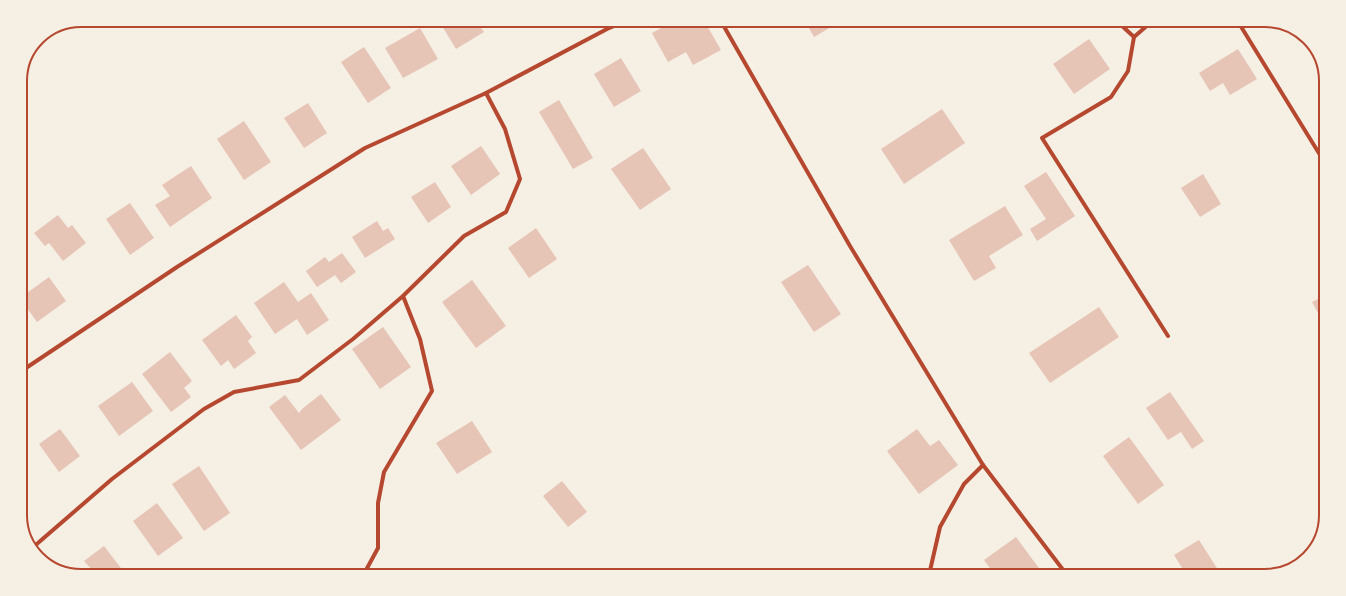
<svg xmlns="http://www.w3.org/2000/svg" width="1346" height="596" font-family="Ubuntu,sans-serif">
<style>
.building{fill:#e6c5b7}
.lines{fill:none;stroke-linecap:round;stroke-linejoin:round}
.minor{stroke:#b5482f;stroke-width:4}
.rim{fill:none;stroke:#b5482f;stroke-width:2}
</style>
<rect width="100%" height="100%" fill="#f6efe4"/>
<!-- building -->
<g class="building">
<path d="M439,21l38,1 7,10 -28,17z"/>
<path d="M672,22h33l16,28 -28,15 -7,-13 -18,10 -16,-29z"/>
<path d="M806,23h32l-24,14z"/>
<path d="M420,28l18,31 -35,19 -18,-30z"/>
<path d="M1089,39l21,30 -36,25 -21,-30z"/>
<path d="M364,47l27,41 -23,15 -27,-41z"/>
<path d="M1316,48l8,24 -14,-20z"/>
<path d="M1238,49l19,30 -27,16 -7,-12 -13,8 -11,-18z"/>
<path d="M621,58l20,33 -27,16 -20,-33z"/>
<path d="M559,100l34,58 -20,11 -34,-57z"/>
<path d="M308,103l19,30 -23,15 -20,-30z"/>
<path d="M942,109l23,34 -61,41 -23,-35z"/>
<path d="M244,121l27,41 -27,18 -27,-41z"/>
<path d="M481,146l19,28 -29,21 -20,-29z"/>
<path d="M643,148l28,41 -31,21 -29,-41z"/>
<path d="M191,166l21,32 -42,29 -15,-22 15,-9 -8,-11z"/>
<path d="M1046,172l29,44 -38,25 -7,-12 16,-10 -22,-33z"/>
<path d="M1203,174l18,30 -21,13 -19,-29z"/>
<path d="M435,182l16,25 -23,16 -17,-26z"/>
<path d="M130,203l24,35 -24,17 -24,-36z"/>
<path d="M1005,206l18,29 -34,21 7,12 -22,13 -25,-41z"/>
<path d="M58,215l10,13 4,-3 14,18 -23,18 -14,-18 -4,3 -11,-13z"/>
<path d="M377,221l6,10 5,-3 7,11 -30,19 -13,-21z"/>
<path d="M536,228l21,31 -28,19 -21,-30z"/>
<path d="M342,253l14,19 -15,11 -6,-8 -18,12 -11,-16 19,-14 4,5z"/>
<path d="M808,265l33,49 -27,18 -33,-50z"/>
<path d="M49,277l17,24 -29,21 -17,-24z"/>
<path d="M472,280l34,46 -30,22 -34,-46z"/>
<path d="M284,282l14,20 13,-9 18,27 -22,15 -10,-16 -22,15 -21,-31z"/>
<path d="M1324,296l-1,26 -11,-20z"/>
<path d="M1099,307l20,30 -69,46 -21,-30z"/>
<path d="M236,315l16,22 -4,4 8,12 -22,16 -6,-9 -7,6 -19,-26z"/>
<path d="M383,327l28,40 -31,22 -28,-40z"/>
<path d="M170,352l22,29 -8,7 7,9 -20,15 -29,-38z"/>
<path d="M132,382l21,29 -34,25 -21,-30z"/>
<path d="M1170,392l34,49 -12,8 -11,-17 -13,8 -22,-32z"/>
<path d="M321,394l20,26 -40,30 -32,-43 16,-12 14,18 3,-4z"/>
<path d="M472,421l20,31 -35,22 -21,-31z"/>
<path d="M60,429l20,27 -21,16 -20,-28z"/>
<path d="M917,429l13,17 9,-6 19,25 -39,29 -32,-43z"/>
<path d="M1129,437l35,48 -26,19 -35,-48z"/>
<path d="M199,466l31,47 -26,18 -32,-47z"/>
<path d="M20,480l8,11 -8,6z"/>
<path d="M562,481l25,31 -19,15 -25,-31z"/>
<path d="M157,503l26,35 -25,18 -25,-35z"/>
<path d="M1016,537l28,38h-49l-11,-15z"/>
<path d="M1199,540l23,36h-35l-13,-21z"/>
<path d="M104,546l20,26 -31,-1 -9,-10z"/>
</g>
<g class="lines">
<!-- minor -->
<g class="minor">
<path d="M722,23l128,223 133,219 84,110"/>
<path d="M1120,24l14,13 15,-13"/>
<path d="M1240,25l85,138"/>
<path d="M1134,37l-6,34 -17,26 -69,41 126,198"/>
<path d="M20,372l157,-105 188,-119 121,-55 121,-64 17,-7"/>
<path d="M31,549l81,-70 92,-70 30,-17 65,-12 54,-41 50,-43 61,-60 42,-24 14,-33 -15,-50 -19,-36"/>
<path d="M365,572l13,-24v-45l6,-31 48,-81 -12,-52 -17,-43"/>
<path d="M929,575l11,-48 24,-43 19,-19"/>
</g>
</g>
<!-- crop -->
<path d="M0 0H1346V596H0ZM81 27H1265A54 54 0 0 1 1319 81V515A54 54 0 0 1 1265 569H81A54 54 0 0 1 27 515V81A54 54 0 0 1 81 27Z" fill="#f6efe4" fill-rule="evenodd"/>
<path class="rim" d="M81 27H1265A54 54 0 0 1 1319 81V515A54 54 0 0 1 1265 569H81A54 54 0 0 1 27 515V81A54 54 0 0 1 81 27Z"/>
</svg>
